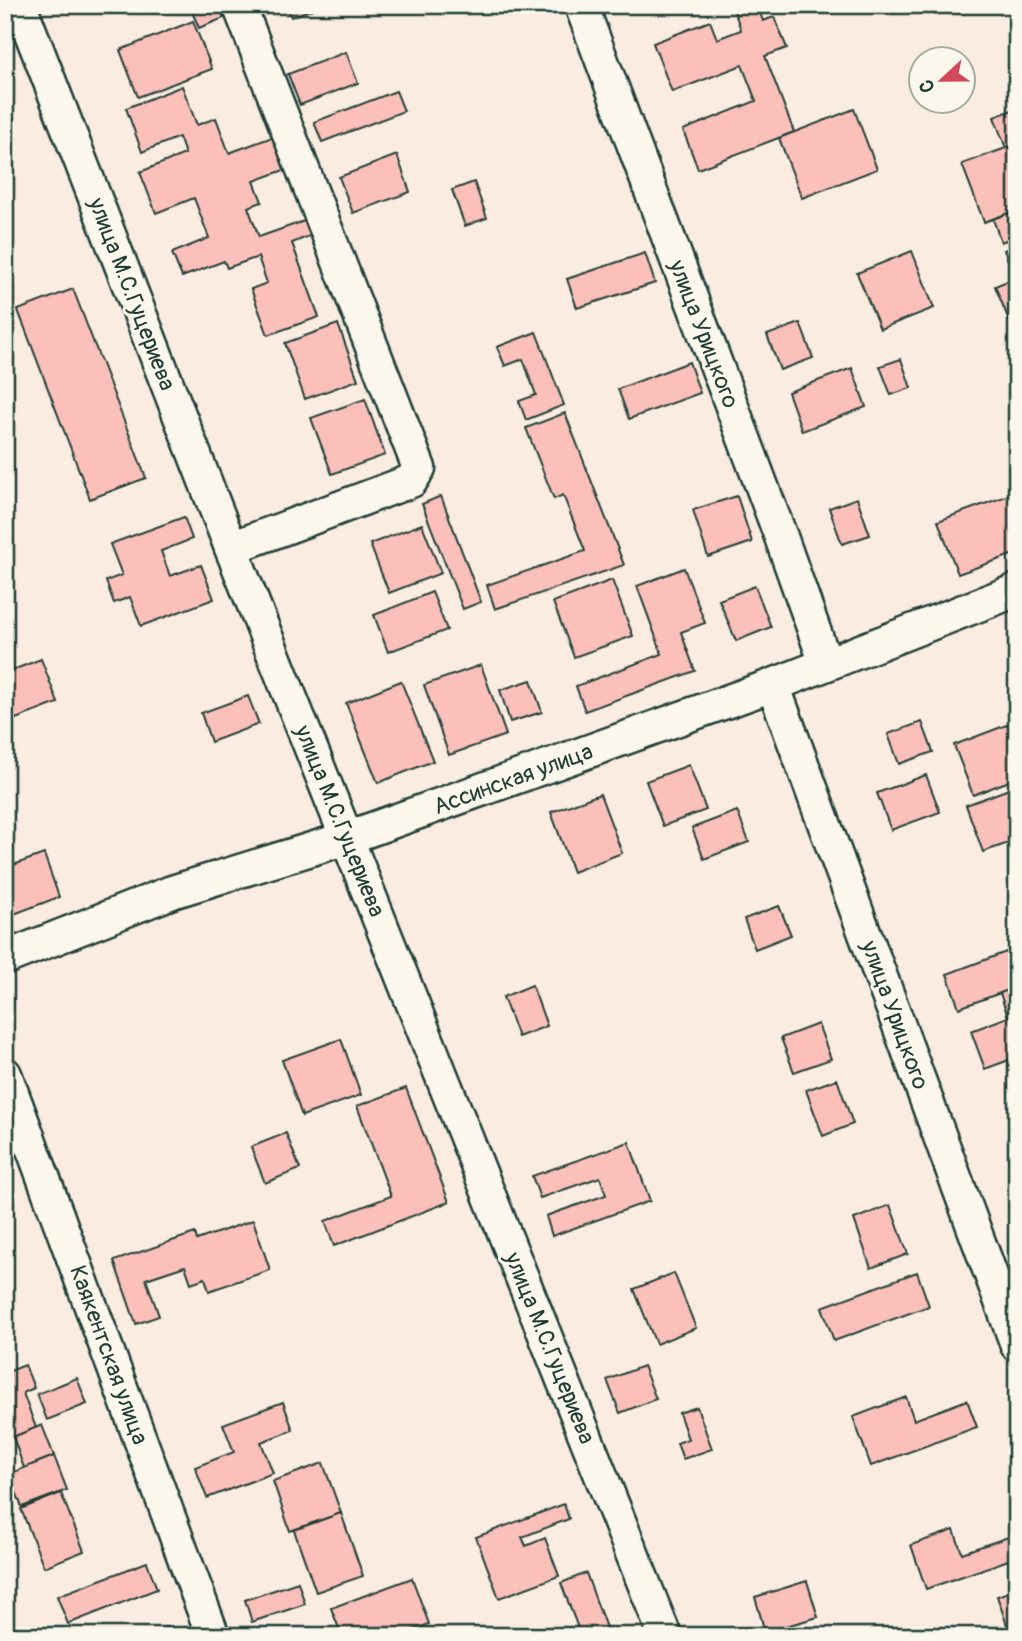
<svg xmlns="http://www.w3.org/2000/svg" width="1022" height="1641" font-family="Pangolin,sans-serif">
<style>
.building{fill:#fcc0ba;stroke:#1f3d34;stroke-width:2}
.lines{fill:none;stroke-linecap:round;stroke-linejoin:round}
.minor-casing{stroke:#1f3d34;stroke-width:37}
.minor{stroke:#fbf7ec;stroke-width:32}
.labels{text-anchor:middle;dominant-baseline:central;stroke-width:6;stroke-linejoin:round;paint-order:stroke}
.street-label{font-size:23px;fill:#1f3d34;stroke:#fbf7ec}
</style>
<rect width="100%" height="100%" fill="#fbece2"/>
<filter id="ink" filterUnits="userSpaceOnUse"><feTurbulence type="fractalNoise" baseFrequency=".0143" numOctaves="2"/><feDisplacementMap in="SourceGraphic" scale="14" xChannelSelector="R" yChannelSelector="G"/><feConvolveMatrix kernelMatrix="1 2 1 2 8 2 1 2 1" color-interpolation-filters="sRGB"/></filter>
<g filter="url(#ink)">
<!-- building -->
<g class="building">
<path d="M189,5h30l5,13 -25,10z"/>
<path d="M286,5h37l-32,12z"/>
<path d="M732,5h25l6,16 11,-4 13,31 -22,8 29,76 -96,37 -15,-39 73,-29 -14,-36 -70,27 -19,-49 57,-22 7,18 24,-9z"/>
<path d="M193,21l19,48 -74,28 -18,-47z"/>
<path d="M346,52l12,31 -58,22 -12,-31z"/>
<path d="M182,86l15,39 19,-7 13,35 46,-17 12,33 -33,12 8,21 -14,5 11,30 48,-17 5,15 -20,8 27,74 -51,18 -17,-46 16,-6 -9,-26 -31,11 -3,-7 -42,16 -10,-24 37,-15 -15,-40 -38,15 -16,-41 45,-18 -6,-17 -37,15 -16,-44z"/>
<path d="M396,91l8,20 -82,31 -8,-20z"/>
<path d="M1017,108v36l-11,4 -12,-31z"/>
<path d="M854,109l23,60 -75,29 -23,-60z"/>
<path d="M1017,144v66l-33,12 -22,-58z"/>
<path d="M397,155l13,37 -57,21 -14,-36z"/>
<path d="M474,182l13,36 -22,8 -13,-36z"/>
<path d="M1017,210v26l-16,6 -8,-23z"/>
<path d="M1017,245v33h-2l-11,-28z"/>
<path d="M912,251l22,57 -54,21 -23,-56z"/>
<path d="M645,253l10,30 -78,25 -10,-29z"/>
<path d="M1015,278l2,48 -5,2 -17,-42z"/>
<path d="M73,289l73,189 -56,21 -72,-189z"/>
<path d="M800,323l13,35 -33,12 -13,-35z"/>
<path d="M338,324l20,56 -53,19 -20,-56z"/>
<path d="M536,332l28,73 -38,15 -7,-19 17,-6 -13,-36 -18,7 -8,-19z"/>
<path d="M901,359l10,29 -20,7 -11,-29z"/>
<path d="M689,362l11,31 -71,26 -11,-30z"/>
<path d="M852,368l14,39 -64,24 -14,-39z"/>
<path d="M365,399l20,56 -53,19 -21,-56z"/>
<path d="M565,413l59,152 -129,44 -8,-24 98,-34 -22,-56 -9,4 -28,-71z"/>
<path d="M1009,495l8,22v36l-59,21 -20,-53z"/>
<path d="M441,496l40,106 -18,7 -41,-105z"/>
<path d="M737,496l15,46 -44,15 -15,-47z"/>
<path d="M857,498l13,37 -28,9 -13,-36z"/>
<path d="M184,517l8,22 -31,12 9,25 31,-11 13,34 -73,27 -11,-29 -16,6 -8,-22 16,-6 -12,-31z"/>
<path d="M422,524l19,49 -52,20 -19,-49z"/>
<path d="M684,568l21,55 -24,9 14,39 -110,40 -9,-25 86,-32 -25,-68z"/>
<path d="M612,580l21,56 -59,21 -21,-55z"/>
<path d="M755,586l16,41 -35,14 -17,-41z"/>
<path d="M432,592l15,38 -59,22 -14,-37z"/>
<path d="M41,659l17,44 -53,20v-50z"/>
<path d="M481,665l25,70 -57,20 -25,-70z"/>
<path d="M531,680l11,32 -32,10 -10,-32z"/>
<path d="M401,681l32,80 -55,22 -32,-80z"/>
<path d="M248,696l11,28 -48,18 -10,-29z"/>
<path d="M1017,721v57l-44,17 -19,-50z"/>
<path d="M922,722l11,30 -34,12 -11,-30z"/>
<path d="M689,765l17,45 -43,16 -17,-45z"/>
<path d="M926,775l14,37 -49,18 -14,-37z"/>
<path d="M1017,786v54l-34,12 -17,-47z"/>
<path d="M600,794l22,59 -49,19 -22,-60z"/>
<path d="M737,811l12,31 -45,17 -12,-31z"/>
<path d="M44,854l15,43 -45,17 -9,-23v-23z"/>
<path d="M779,906l12,29 -36,14 -11,-30z"/>
<path d="M1017,948v39l-58,21 -12,-34z"/>
<path d="M532,985l15,41 -29,11 -15,-40z"/>
<path d="M1017,987v70l-32,12 -14,-38 37,-14 -8,-24z"/>
<path d="M818,1024l13,35 -37,13 -13,-34z"/>
<path d="M341,1039l20,56 -59,21 -20,-56z"/>
<path d="M837,1079l16,45 -30,12 -17,-46z"/>
<path d="M406,1088l43,114 -115,44 -9,-25 66,-25 -34,-90z"/>
<path d="M286,1133l14,36 -35,14 -14,-36z"/>
<path d="M629,1142l21,59 -98,35 -6,-20 60,-21 -6,-18 -60,21 -8,-22z"/>
<path d="M890,1205l18,49 -37,14 -17,-49z"/>
<path d="M253,1220l17,50 -61,21 -4,-13 -14,5 -6,-17 -39,13 13,37 -23,8 -22,-63 81,-28 2,7z"/>
<path d="M917,1272l12,34 -95,35 -12,-34z"/>
<path d="M674,1273l22,55 -40,16 -22,-55z"/>
<path d="M25,1365l9,23 -11,5 13,35 -31,12v-67z"/>
<path d="M643,1366l13,33 -36,14 -13,-33z"/>
<path d="M77,1378l10,26 -40,16 -10,-26z"/>
<path d="M906,1397l8,23 53,-20 10,27 -106,39 -18,-49z"/>
<path d="M283,1402l10,28 -32,12 12,31 -66,25 -12,-31 39,-15 -11,-28z"/>
<path d="M697,1407l15,42 -29,10 -6,-16 11,-4 -9,-26z"/>
<path d="M42,1425l12,31 -30,12 -11,-31z"/>
<path d="M54,1456l13,34 -45,17 -13,-33z"/>
<path d="M323,1463l18,50 -51,18 -17,-50z"/>
<path d="M61,1493l23,58 -40,16 -23,-58z"/>
<path d="M564,1504l5,15 -47,18 4,9 19,-8 14,38 -60,22 -23,-61z"/>
<path d="M341,1513l22,63 -47,16 -22,-62z"/>
<path d="M954,1530l8,23 52,-18 3,22 -91,32 -15,-44z"/>
<path d="M147,1562l10,27 -89,35 -11,-28z"/>
<path d="M586,1573l23,63h-28l-20,-53z"/>
<path d="M412,1578l17,46 -31,12h-56l-11,-28z"/>
<path d="M807,1581l11,36 -53,15 -10,-35z"/>
<path d="M298,1582l7,22 -53,18 -7,-22z"/>
<path d="M1017,1589v36l-9,3 -11,-32z"/>
<path d="M171,1626l4,10h-30z"/>
</g>
<g class="lines">
<!-- minor casing -->
<g class="minor-casing">
<g id="minor">
<path d="M20,5l211,543 434,1088"/>
<path d="M581,5l200,532 45,127"/>
<path d="M231,548l180,-67 8,-13 -180,-463"/>
<path d="M773,685l244,660"/>
<path d="M5,958l167,-66 175,-54 426,-153 244,-95"/>
<path d="M5,1074l208,562"/>
</g>
</g>
<!-- minor -->
<use href="#minor" class="minor"/>
</g>
</g>
<g class="labels">
<!-- street labels -->
<g class="street-label">
<text transform="translate(132 294) rotate(69)">улица М.С.Гуцериева</text>
<text transform="translate(704 334) rotate(69)">улица Урицкого</text>
<text transform="translate(513 779) rotate(-20)">Ассинская улица</text>
<text transform="translate(340 821) rotate(68)">улица М.С.Гуцериева</text>
<text transform="translate(895 1015) rotate(70)">улица Урицкого</text>
<text transform="translate(550 1348) rotate(68)">улица М.С.Гуцериева</text>
<text transform="translate(109 1355) rotate(70)">Каякентская улица</text>
</g>
</g>
<!-- margin -->
<rect width="1022" height="1641" fill="none" stroke="#fbf7ec" stroke-width="28"/>
<rect x="14" y="14" width="994" height="1613" fill="none" stroke="#1f3d34" stroke-width="2.5" filter="url(#ink)"/>
<!-- north arrow -->
<g transform="translate(942 80) rotate(248)"><circle r="33" fill="#fbf7ec" stroke="#a3ada2" stroke-width="2"/>
<path d="M0-5L12 26L0 18L-12 26Z" fill="#d1495b"/>
<text y="-10" font-size="19" font-weight="bold" text-anchor="middle" fill="#1f3d34">С</text>
</g>
</svg>
